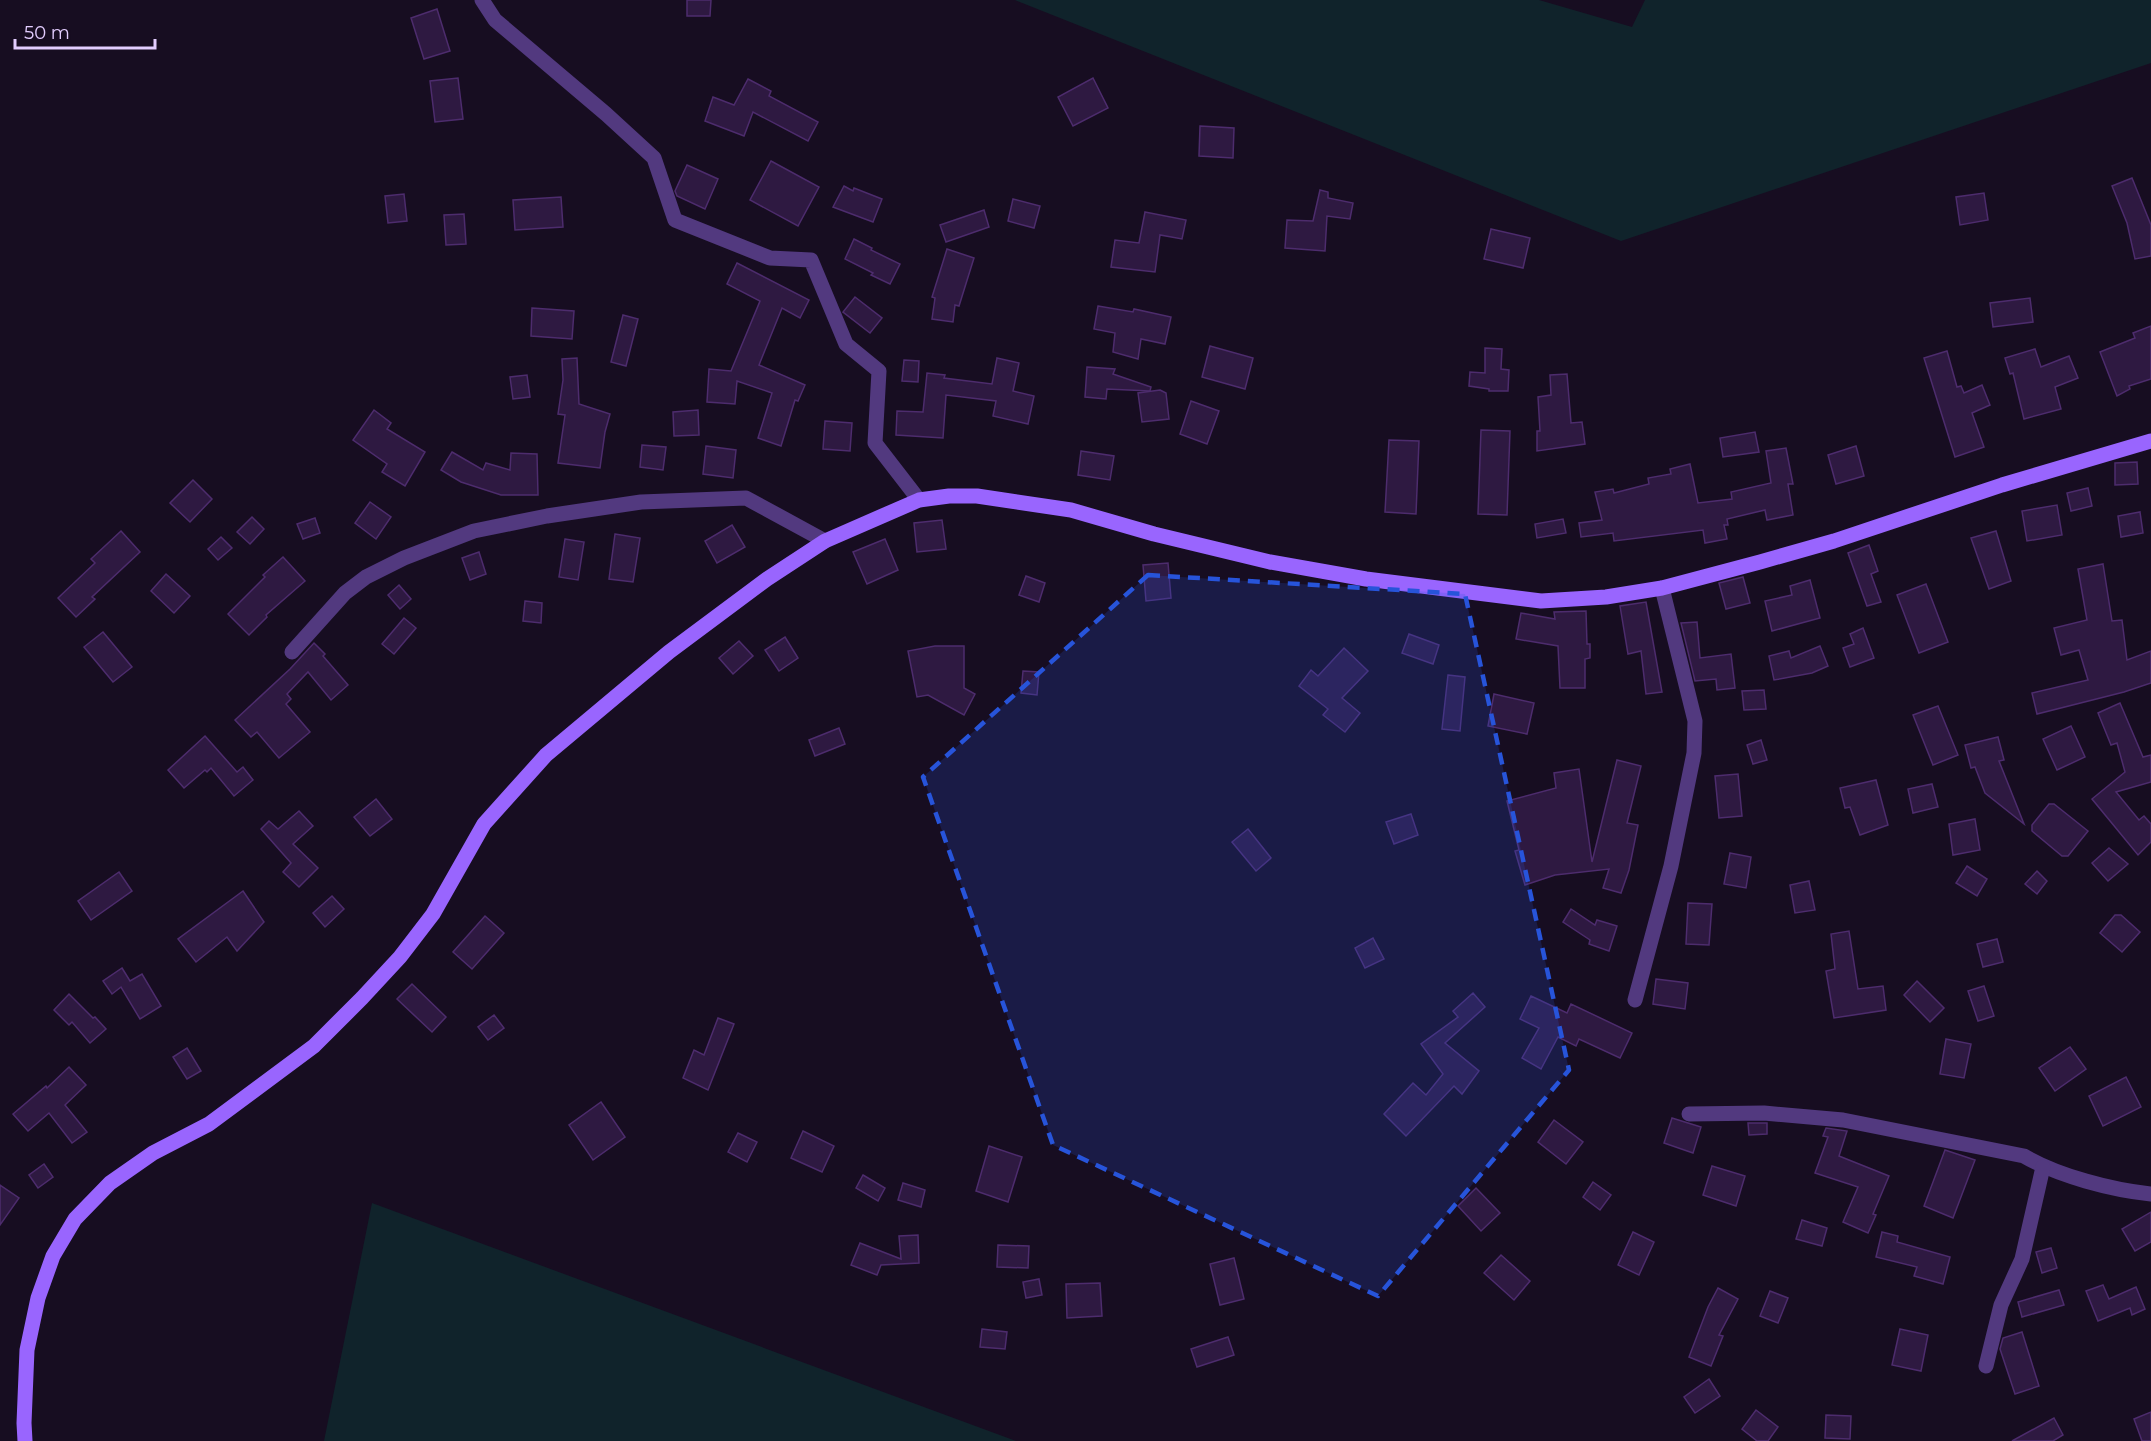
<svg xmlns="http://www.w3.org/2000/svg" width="2151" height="1441" font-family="Montserrat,sans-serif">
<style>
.green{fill:#10232b}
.building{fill:#2e1941;stroke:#4d2c6d;stroke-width:1.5}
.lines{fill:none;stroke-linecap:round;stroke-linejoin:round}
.street{stroke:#52397f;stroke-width:15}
.secondary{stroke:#9965fe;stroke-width:15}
.marked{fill:#2754da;fill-opacity:0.2;stroke:#2754da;stroke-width:4.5;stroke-dasharray:12 8;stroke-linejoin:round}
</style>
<rect width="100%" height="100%" fill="#170d21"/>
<!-- green -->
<g class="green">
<path d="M1015,0h524l93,27 13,-27h506v63l-530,178z"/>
<path d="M372,1203l644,238h-692z"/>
</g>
<!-- building -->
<g class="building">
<path d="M687,0h24l-1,16h-23z"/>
<path d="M437,9l13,42 -26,8 -13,-41z"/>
<path d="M458,78l5,41 -28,3 -5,-41z"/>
<path d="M1093,78l15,30 -35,18 -15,-29z"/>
<path d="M748,79l23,12 -2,5 49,26 -10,19 -55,-29 -9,24 -39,-15 8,-24 21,8z"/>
<path d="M1200,126l34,2 -1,30 -34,-2z"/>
<path d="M771,161l48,26 -21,39 -48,-26z"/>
<path d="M687,165l31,14 -13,30 -28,-13 -2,-5z"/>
<path d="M2132,178l19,47v31l-16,3 -8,-36 -15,-37z"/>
<path d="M844,186l9,5 1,-3 28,11 -9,23 -40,-15z"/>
<path d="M1320,190l8,2v6l25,5 -3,16 -23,-3 -2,35 -40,-3 2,-28 26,1z"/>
<path d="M1984,193l4,27 -28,5 -4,-28z"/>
<path d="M404,194l3,27 -19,2 -3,-27z"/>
<path d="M561,197l2,30 -48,3 -2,-30z"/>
<path d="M1013,199l27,7 -6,22 -26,-7z"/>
<path d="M984,210l5,17 -43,15 -6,-17z"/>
<path d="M1145,212l41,8 -4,19 -22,-4 -5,37 -44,-5 4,-27 24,3z"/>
<path d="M464,214l2,30 -20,1 -2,-30z"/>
<path d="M1491,229l39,9 -7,30 -39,-9z"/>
<path d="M854,239l18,9 -1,2 29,14 -10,20 -19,-9 2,-2 -28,-14z"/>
<path d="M947,249l27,9 -15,48 -4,-1 -2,17 -21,-3 3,-21 -3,-1z"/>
<path d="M737,263l72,37 -9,18 -18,-10 -23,57 46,20 -7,16 -3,-1 -14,46 -23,-8 14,-45 -35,-12 -2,23 -28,-2 2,-33 22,2 29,-70 -33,-17z"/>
<path d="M855,297l27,21 -12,15 -27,-21z"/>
<path d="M2030,298l3,24 -40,5 -3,-24z"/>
<path d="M1098,306l35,6 1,-3 37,8 -6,27 -24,-5 -3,20 -25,-7 2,-19 -21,-4z"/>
<path d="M532,308l42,3 -2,28 -41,-3z"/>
<path d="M623,315l15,4 -12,47 -15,-4z"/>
<path d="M2151,326v53l-22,7 1,3 -13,7 -17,-44 35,-14 -2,-5z"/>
<path d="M1210,346l43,12 -8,31 -43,-12z"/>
<path d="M1485,348l17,1 -1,20 8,1 -1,21h-19v-2l-20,-3 1,-14 15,1z"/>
<path d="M2035,349l6,18 28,-11 9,22 -23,9 6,22 -37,10 -11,-46 -3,1 -5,-16z"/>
<path d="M1947,351l10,36 4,-1 3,7 18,-8 8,20 -18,8 12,34 -29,10 -31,-99z"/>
<path d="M577,358l2,46 31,10 -5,18 -5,36 -42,-5 7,-48 -7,-1 5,-34 -1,-21z"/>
<path d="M997,358l22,5 -6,28 21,5 -6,28 -35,-8 3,-15 -50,-6 -3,43 -47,-3 1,-24 26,1 4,-39 18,2 -1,3 48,6z"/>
<path d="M904,360l15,1 -1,21 -16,-1z"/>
<path d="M1087,367l28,2 -2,5 38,13 -1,4 -43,-2 -1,10 -21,-2z"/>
<path d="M1567,374l4,49 11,-1 3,22 -48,7v-20h3l-2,-34 13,-2 -1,-20z"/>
<path d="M527,375l3,22 -17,2 -3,-22z"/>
<path d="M1160,390l6,3 3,26 -27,3 -4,-29z"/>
<path d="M1191,401l28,10 -12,33 -27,-10z"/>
<path d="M374,410l17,13 -4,6 38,23 -20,34 -23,-14 5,-8 -34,-24z"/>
<path d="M698,410l1,25 -25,1 -1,-24z"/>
<path d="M825,421l27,2 -2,28 -27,-2z"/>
<path d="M1481,430l29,1 -3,84 -29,-1z"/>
<path d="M1755,432l4,20 -36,5 -3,-19z"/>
<path d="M1389,440l30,1 -3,73 -31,-2z"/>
<path d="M642,445l24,2 -3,23 -23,-3z"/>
<path d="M706,446l30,4 -3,28 -30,-4z"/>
<path d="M1856,446l8,30 -28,8 -8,-29z"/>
<path d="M1786,448l7,36h-5l5,31 -26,5 -2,-10 -38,9 1,6h-4l3,14 -22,4 -2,-13 -89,11 -1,-8 -32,4 -2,-14 23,-3 -7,-28 18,-3 1,4 35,-9 -1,-6 23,-4 -1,-5 20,-5 8,39 34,-4 -1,-7 40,-9 -5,-32z"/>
<path d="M1081,451l33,5 -4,24 -32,-5z"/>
<path d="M452,452l31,18 3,-7 24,7 1,-17 26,1 1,41h-37l-40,-13 -20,-12z"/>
<path d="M2137,462l1,22 -23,1v-22z"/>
<path d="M193,480l19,19 -22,23 -20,-19z"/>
<path d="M2088,488l4,18 -21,5 -4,-18z"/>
<path d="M370,502l21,15 -15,22 -21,-16z"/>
<path d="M2057,505l5,30 -35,6 -5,-30z"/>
<path d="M2140,512l3,21 -22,4 -3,-21z"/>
<path d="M252,517l12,12 -14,15 -13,-12z"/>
<path d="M315,518l5,15 -17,6 -6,-15z"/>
<path d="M1563,519l3,14 -29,5 -2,-14z"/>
<path d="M942,520l4,29 -29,3 -3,-29z"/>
<path d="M732,525l13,22 -28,16 -12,-22z"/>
<path d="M121,531l19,21 -48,45 3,2 -19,18 -18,-19 37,-35 -4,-4z"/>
<path d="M1996,531l15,50 -22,8 -18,-51z"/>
<path d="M615,534l25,4 -7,44 -24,-3z"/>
<path d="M221,537l11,11 -14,12 -10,-11z"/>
<path d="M565,539l19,3 -6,38 -19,-3z"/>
<path d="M885,539l13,31 -31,14 -14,-32z"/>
<path d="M1869,545l9,26 -7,3 10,28 -14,4 -19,-53z"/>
<path d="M479,552l7,22 -16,6 -8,-22z"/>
<path d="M283,557l22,24 -39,34 1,2 -18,18 -21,-21 37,-37 -2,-2z"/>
<path d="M1168,563l3,35 -25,3 -3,-36z"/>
<path d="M2103,564l9,57 10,-1 5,40 24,-9v32l-27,9 -87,22 -5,-21 56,-13 -9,-30 -18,5 -7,-27 33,-8 -9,-51z"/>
<path d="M166,574l24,22 -16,17 -23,-22z"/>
<path d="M1026,576l19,7 -6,19 -20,-7z"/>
<path d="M1743,577l7,26 -24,6 -7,-26z"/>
<path d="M1810,580l10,38 -48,13 -7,-30 27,-6 -2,-9z"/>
<path d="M1926,584l22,58 -29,11 -22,-58z"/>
<path d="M399,585l12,14 -11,10 -12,-14z"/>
<path d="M525,601l17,2 -1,20 -18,-2z"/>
<path d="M1646,602l16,90 -16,2 -5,-43 -13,3 -8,-48z"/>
<path d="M1586,611l1,33h3v14l-5,1v29h-25l-2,-42 -42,-7 5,-26 34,6 -1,-7z"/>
<path d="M404,618l12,10 -22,26 -12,-10z"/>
<path d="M1697,622l3,36 31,-4 4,34 -18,2 -1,-11 -21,2 -14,-58z"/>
<path d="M1863,628l11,30 -24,9 -7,-19 11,-4 -4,-10z"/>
<path d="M103,632l29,35 -19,15 -29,-35z"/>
<path d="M1409,634l30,11 -6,19 -31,-11z"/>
<path d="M785,637l13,21 -19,13 -14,-21z"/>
<path d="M739,641l14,15 -20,18 -14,-16z"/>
<path d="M314,643l11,11 -2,2 25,29 -17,15 -23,-28 -21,22 4,5 -5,5 24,28 -31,26 -22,-26 -6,5 -16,-17 55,-51z"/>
<path d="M935,646h29v42l11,6 -11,21 -36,-20 -11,2 -9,-46z"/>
<path d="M1820,646l8,20 -16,7 -38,7 -5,-24 20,-5 2,7z"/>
<path d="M1344,648l24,23 -26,27 18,15 -15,19 -22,-17 5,-6 -29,-23 12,-16 7,6z"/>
<path d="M1023,671l16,1 -2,23 -16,-2z"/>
<path d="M1448,675l17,2 -5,54 -18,-2z"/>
<path d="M1764,690l2,19 -22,1 -2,-19z"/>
<path d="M1494,694l40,9 -7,31 -39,-8z"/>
<path d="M2120,703l23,54 8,-2v27l-35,10 23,28 5,-4 7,8v18l-13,13 -46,-56 33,-27 -8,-29 -6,2 -13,-32z"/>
<path d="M1938,706l20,49 -25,10 -20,-50z"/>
<path d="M2071,726l14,31 -28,13 -14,-31z"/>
<path d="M839,728l6,16 -30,12 -6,-16z"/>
<path d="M205,736l32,36 6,-5 10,13 -19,16 -23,-28 -4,4 -2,-2 -21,18 -16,-18z"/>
<path d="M1998,737l6,23 -5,1 25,63 -39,-31 -10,-26 -4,1 -6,-23z"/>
<path d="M1761,740l6,20 -14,4 -6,-19z"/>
<path d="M1617,760l24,6 -14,57 11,2 -9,45 -8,23 -18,-5 6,-19 -54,6 -30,10 -10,-34 4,-1 -12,-49 49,-13 -2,-15 25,-4 13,93z"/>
<path d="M1738,774l4,42 -23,2 -4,-42z"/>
<path d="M1876,780l12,45 -28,10 -10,-28 -5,1 -5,-20z"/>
<path d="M1932,784l6,23 -25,6 -5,-24z"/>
<path d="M376,799l16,20 -22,17 -16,-19z"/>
<path d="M2049,804h5l34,27 -20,25h-6l-30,-25v-6z"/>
<path d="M299,811l14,15 -20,18 25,24 -19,19 -16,-15 8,-9 -30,-34 8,-8 9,8z"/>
<path d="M1411,814l7,21 -24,9 -8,-22z"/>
<path d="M1975,819l5,31 -27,5 -4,-31z"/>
<path d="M1248,829l23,29 -15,13 -24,-29z"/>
<path d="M2109,848l19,16 -20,17 -16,-18z"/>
<path d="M1730,853l21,4 -5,31 -22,-4z"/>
<path d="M1967,866l20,13 -10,17 -21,-13z"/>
<path d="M2037,871l10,10 -10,13 -12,-10z"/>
<path d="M119,872l13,19 -41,29 -13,-19z"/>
<path d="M1809,881l6,29 -20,3 -5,-28z"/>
<path d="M243,891l21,31 -27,29 -10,-14 -31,25 -18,-23z"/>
<path d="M332,896l12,13 -19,18 -12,-14z"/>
<path d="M1688,903l24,1 -3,41 -23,-1z"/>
<path d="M1571,909l24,16 2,-5 20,6 -8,25 -20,-7 1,-4 -27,-18z"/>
<path d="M2115,915h6l19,17 -18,20 -22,-19z"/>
<path d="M485,916l19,17 -32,36 -19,-17z"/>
<path d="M1849,931l9,58 25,-3 3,24 -52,8 -8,-47 9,-2 -4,-35z"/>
<path d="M1373,938l11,21 -19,9 -10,-20z"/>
<path d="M1997,939l6,23 -20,5 -6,-23z"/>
<path d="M122,968l8,13 12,-7 19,32 -21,13 -19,-32 -9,7 -9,-13z"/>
<path d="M1656,979l32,4 -3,26 -32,-5z"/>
<path d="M1917,981l27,27 -14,14 -26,-27z"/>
<path d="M412,984l34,33 -14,15 -35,-33z"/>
<path d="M1984,986l10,30 -16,5 -10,-30z"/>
<path d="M1473,993l12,14 -40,36 34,28 -17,23 -8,-8 -48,50 -22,-22 29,-31 13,12 17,-21 -22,-30 37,-27 -5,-6z"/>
<path d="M69,994l24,24 2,-1 11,12 -16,14 -18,-21 -3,3 -15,-15z"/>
<path d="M1531,996l36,17 4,-9 61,29 -12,25 -41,-19 -3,7 -18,-9 -17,32 -19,-11 17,-30 -19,-9z"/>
<path d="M494,1015l10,13 -16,12 -10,-13z"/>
<path d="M718,1018l16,6 -26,66 -25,-12 11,-28 10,5z"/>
<path d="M1946,1039l25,5 -7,34 -24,-4z"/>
<path d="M2070,1047l16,22 -31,22 -16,-23z"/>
<path d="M187,1048l14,23 -14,8 -14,-22z"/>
<path d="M69,1067l17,18 -21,20 22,27 -15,11 -23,-30 -21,18 -15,-17 33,-28 1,2z"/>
<path d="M2126,1077l15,30 -38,19 -14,-30z"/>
<path d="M601,1102l24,35 -32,23 -24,-35z"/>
<path d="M1672,1118l29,9 -8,26 -29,-10z"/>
<path d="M1554,1120l29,22 -17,22 -28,-22z"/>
<path d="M1748,1123h19v11l-18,1z"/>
<path d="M1826,1128l21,3 -8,25 50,20 -16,38 3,1 -8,18 -25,-11 15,-35 -43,-14 13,-36 -5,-1z"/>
<path d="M803,1131l31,15 -12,26 -31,-14z"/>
<path d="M738,1133l19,9 -10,20 -19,-10z"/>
<path d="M989,1146l33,11 -14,45 -32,-11z"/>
<path d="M1945,1150l30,10 -22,58 -29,-12z"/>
<path d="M44,1164l9,13 -15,11 -9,-13z"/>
<path d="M1712,1166l33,10 -9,30 -33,-11z"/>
<path d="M863,1175l22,13 -7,13 -22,-13z"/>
<path d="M1593,1182l18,13 -11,15 -17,-13z"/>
<path d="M903,1183l22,7 -4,17 -23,-7z"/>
<path d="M0,1185l19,13 -19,27z"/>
<path d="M1476,1188l24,25 -19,18 -23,-25z"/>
<path d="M2151,1212v30l-16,9 -13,-22z"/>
<path d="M1802,1220l25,8 -5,18 -26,-7z"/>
<path d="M1633,1232l21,10 -15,33 -21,-10z"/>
<path d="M1882,1232l16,4 -1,6 53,15 -7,27 -29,-8 3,-9 -41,-10z"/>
<path d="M918,1235l1,28 -38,2 -4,10 -26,-10 9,-22 41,16 -2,-23z"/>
<path d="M998,1245l31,1 -1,22 -31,-1z"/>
<path d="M2051,1248l6,20 -15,5 -6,-21z"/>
<path d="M1501,1255l29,26 -16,19 -30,-27z"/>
<path d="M1234,1258l10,41 -24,6 -10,-41z"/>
<path d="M1039,1279l3,16 -16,3 -3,-16z"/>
<path d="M1100,1283l2,33 -35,2 -1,-34z"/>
<path d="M2103,1285l6,14 27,-12 9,22 -13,6 -2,-7 -32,13 -12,-30z"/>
<path d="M1718,1288l20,11 -19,36 4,1 -12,30 -22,-9 19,-50z"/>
<path d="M2059,1290l5,15 -42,12 -4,-15z"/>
<path d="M1770,1291l18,7 -10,25 -18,-7z"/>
<path d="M982,1329l25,3 -2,17 -25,-2z"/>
<path d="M1900,1329l28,6 -7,36 -29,-6z"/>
<path d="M2022,1332l17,54 -24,8 -15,-45 3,-11z"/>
<path d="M1228,1337l6,18 -37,12 -6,-18z"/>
<path d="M1709,1379l11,17 -25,17 -11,-16z"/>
<path d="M1756,1410l22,17 -10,14h-11l-15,-12z"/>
<path d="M2151,1412v29h-9l-8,-22z"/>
<path d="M1826,1415l25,1 -1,23 -25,-1z"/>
<path d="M2054,1418l9,17 -10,6h-41z"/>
</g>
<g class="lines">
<!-- street -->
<g class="street">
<path d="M482,0l13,20 111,94 48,44 21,62 95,38 41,2 35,84 33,27 -4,72 44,57"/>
<path d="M292,652l53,-59 21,-16 38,-19 70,-27 73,-15 94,-14 105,-4 79,43"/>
<path d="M1635,1000l36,-134 23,-113 1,-32 -33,-133"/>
<path d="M1689,1114l75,-1 79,7 181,36c34,20 88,34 127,38"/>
<path d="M1986,1366l15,-61 21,-46 21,-92"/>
</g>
<!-- secondary -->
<path class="secondary" d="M25,1441l-1,-18 3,-73 11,-52 15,-42 22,-37 35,-36 43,-30 56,-29 105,-78 48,-48 38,-41 33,-43 51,-90 62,-69 123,-103 98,-73 58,-38 94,-41 30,-4h28l94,14 83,24 116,28 96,17 175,22 65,-4 56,-9 98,-26 74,-21 168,-56 149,-44"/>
</g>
<!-- marked area -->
<path class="marked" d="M1148,575l317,19 104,476 -191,226 -325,-151 -130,-368z"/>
<!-- scale -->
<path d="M15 39v9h140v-9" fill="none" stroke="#e3cdff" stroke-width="3"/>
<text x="24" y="39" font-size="18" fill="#e3cdff" stroke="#170d21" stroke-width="4.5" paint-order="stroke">50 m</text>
</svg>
